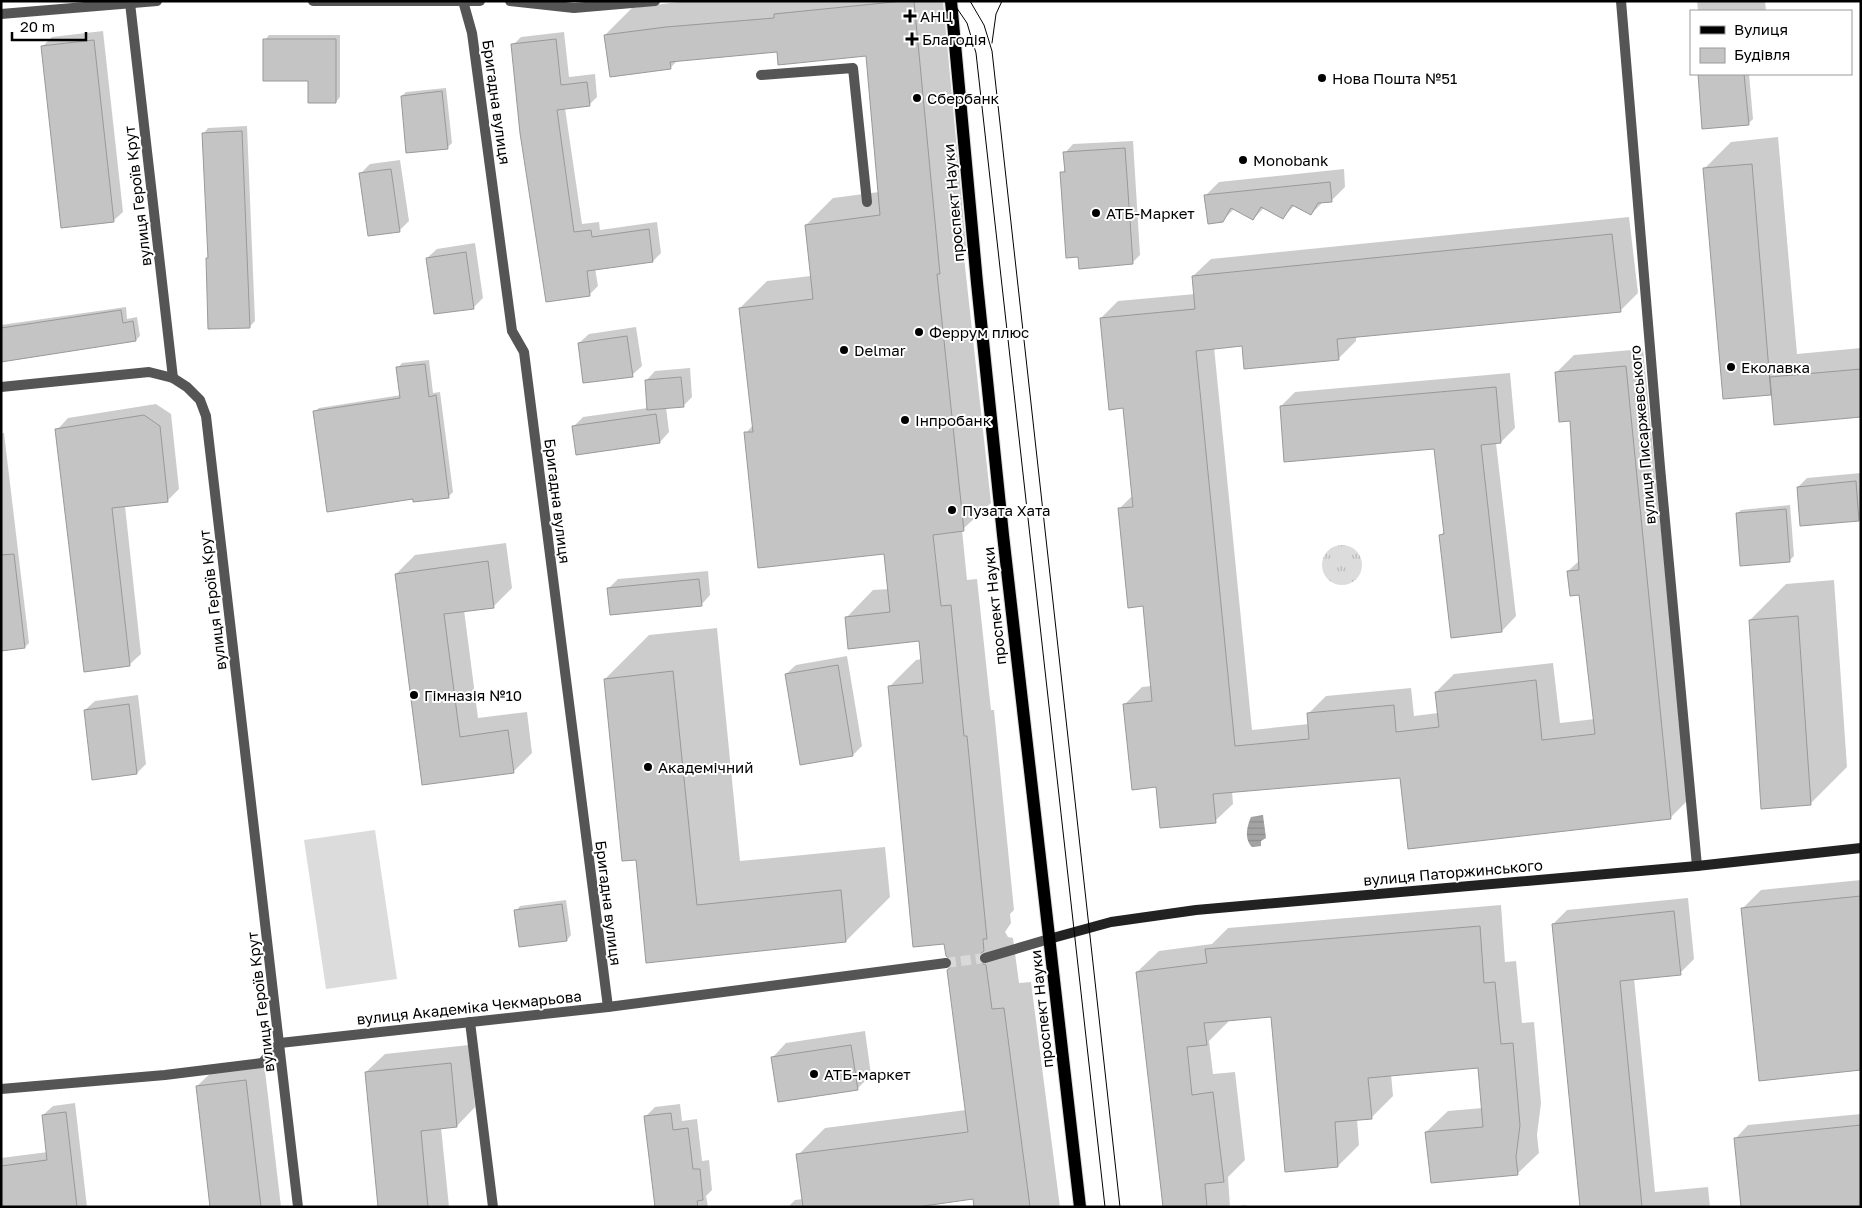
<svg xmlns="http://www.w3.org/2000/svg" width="1862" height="1208" font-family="'Golos Text',sans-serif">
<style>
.grass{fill:url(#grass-tufts)}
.pitch{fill:#dcdcdc}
.water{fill:url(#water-rules)}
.shadow{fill:#0003}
.building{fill:#c4c4c4;stroke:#999}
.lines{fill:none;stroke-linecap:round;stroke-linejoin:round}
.street-tunnel{stroke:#d9d9d9;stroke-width:10;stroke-dasharray:10 5;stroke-linecap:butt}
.primary-casing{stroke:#dbdbdb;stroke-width:14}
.street{stroke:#555;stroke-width:10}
.secondary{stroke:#222;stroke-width:10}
.primary{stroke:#000;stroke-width:12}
.tram{stroke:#000;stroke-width:1}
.poi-dot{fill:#000;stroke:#fff;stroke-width:2}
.labels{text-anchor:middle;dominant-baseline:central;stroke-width:4;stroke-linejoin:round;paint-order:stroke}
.poi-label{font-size:15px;fill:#000;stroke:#fff;text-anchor:start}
.street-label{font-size:15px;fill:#000;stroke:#fff}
</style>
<defs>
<pattern id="grass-tufts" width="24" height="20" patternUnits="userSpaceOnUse" patternTransform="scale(1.25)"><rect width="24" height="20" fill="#dcdcdc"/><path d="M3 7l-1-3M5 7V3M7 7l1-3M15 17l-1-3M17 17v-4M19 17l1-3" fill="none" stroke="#bbb"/></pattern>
<pattern id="water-rules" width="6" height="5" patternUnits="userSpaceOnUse" patternTransform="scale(1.25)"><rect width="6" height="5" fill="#a3a3a3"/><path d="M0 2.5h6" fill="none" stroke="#8b8b8b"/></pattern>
</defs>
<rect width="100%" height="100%" fill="#fff"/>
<!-- grass -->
<circle class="grass" cx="1342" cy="565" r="20"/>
<!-- pitch -->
<path class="pitch" d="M375,830l22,149 -71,10 -22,-149z"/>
<!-- water -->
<path class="water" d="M1263,815l3,23 -5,3v5l-9,1c-8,-8 -5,-21 -1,-30z"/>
<!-- shadow -->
<g class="shadow">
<path d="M686,1h257l23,245 -3,2 28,255 -29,27 5,50 10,-1 14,131h3l20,200 -4,4 1,9 -6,9 3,5 5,1 6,45 12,-1 29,225h-85l-1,-9 -67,9h-119l7,-7 8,-1 -5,-44 27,-27 141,-18 -12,-149 -65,-274 27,-27 6,-1 -2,-19 -74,-22 27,-28 16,-1 -4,-37 -139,-119 7,-8 -13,-117 27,-27 44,-5 -5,-51 27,-27 46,-6 -12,-137 -89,-4 -100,9 -8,8 -65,-33 27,-27z"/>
<path d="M1697,1h68l1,10h-68z"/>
<path d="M103,31l20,181 -10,9 -70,-175 9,-9z"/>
<path d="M564,32l5,45 26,-3 2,23 -8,8 -24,3 17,116 17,-2 1,8 57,-8 4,31 -8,8 -58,7 3,18 -8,8 -77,-249 8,-8z"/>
<path d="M269,35h71v62l-4,5 -26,-22 -45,-40z"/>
<path d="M1699,74h50l4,45 -5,5 -44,4z"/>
<path d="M446,88l6,55 -5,5 -45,-52 4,-4z"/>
<path d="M247,126l8,195 -6,6 -42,-69 2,-2 -6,-122 5,-6z"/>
<path d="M1778,137l19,217 64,-6v68l-89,-24 -1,2 -67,-225 27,-27z"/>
<path d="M1133,141l7,114 -8,8 -53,-8 -17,-82 4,-5 -1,-15 8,-9z"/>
<path d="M400,160l9,61 -10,10 -39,-57 10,-10z"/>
<path d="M1344,169l1,18 -14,14h-7l-13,13 -16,-9 -12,12 -19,-9 -11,11 -18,-11 -13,13 -17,-25 14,-14z"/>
<path d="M1629,217l9,76 -18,18 -264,25v5l-18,18 -95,-15 -29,3 38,383 57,-6 -1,-10 18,-18 85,-8 3,28 24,-3 -2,-21 18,-18 99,-11 7,60 35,-4 -14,-125 -13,-23 12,-11 -9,-141 -15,-46 18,-18 69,-6 45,451 -18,18 -269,-42 -169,15 1,13 -18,17 -58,-35 -32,-82 17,-17 10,-1 -8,-81 -25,-96 14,-14 -9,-88 -23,-89 17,-17 77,-7 -2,-18 18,-17z"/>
<path d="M475,243l8,55 -10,10 -46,-50 10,-9z"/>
<path d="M126,307l1,12 10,-2 3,19 -4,4 -135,19v-34z"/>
<path d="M636,327l6,39 -10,9 -53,-32 10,-9z"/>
<path d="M429,360l4,33 7,-1 13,100 -5,5 -34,1 -100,-86 5,-4 82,-13 -3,-27 4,-5z"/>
<path d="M690,368l2,29 -9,9 -17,1 3,25 -9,10 -86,-16 9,-9 65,-9 -2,-27 9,-10z"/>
<path d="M1510,373l5,55 -14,14 -5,1 20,173 -14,15 -61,-96 4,-4 -10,-83 -154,-42 14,-14z"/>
<path d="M156,404l15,10 8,75 -12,12 -42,5 16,148 -12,11 -72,-235 11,-12z"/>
<path d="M1,433h3l25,210 -4,4 -24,3z"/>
<path d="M1861,473v45l-2,2 -61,-33 9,-9z"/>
<path d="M1790,505l4,51 -4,4 -53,-46 4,-4z"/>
<path d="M506,543l6,45 -18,18 -30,4 14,108 49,-6 5,41 -19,19 -90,12 -27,-210 19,-19z"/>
<path d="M708,571l2,24 -9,10 -93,-16 10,-10z"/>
<path d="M1834,580l13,187 -37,37 -60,-184 36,-36z"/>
<path d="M717,628l23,233 145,-14 5,50 -44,44 -198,20 -11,-102 -32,-180 44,-44z"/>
<path d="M847,656l15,90 -9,9 -67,-81 10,-9z"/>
<path d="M138,695l8,69 -9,9 -44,5 -8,-68 10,-9z"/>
<path d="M1861,880v189l-119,-160 19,-19z"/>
<path d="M1688,898l6,61 -14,14 -46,5 21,214 53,-5 2,20h-129l-28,-283 14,-14z"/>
<path d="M566,900l5,35 -4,5 -51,-29 4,-5z"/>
<path d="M1501,905l4,57 11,-1 6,62 12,-1 7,81 -4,32 2,18 -22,21 -91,-42 22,-21 35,-3 -4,-41 -88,7 2,22 -22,22 -14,1 2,26 -21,21 -65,-151 -45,4v3l-19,19 4,33 22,-2 10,88 -17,17 2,30h-65l-28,-235 22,-21 53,-7 16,-16z"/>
<path d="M865,1031l6,44 -14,14 -85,-31 14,-15z"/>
<path d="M469,1045l6,62 -18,19 -16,1 8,80h-70l-13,-135 19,-18z"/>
<path d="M264,1062l17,145h-69l-15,-121 19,-18z"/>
<path d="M75,1103l12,104h-86v-49l47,-6 -5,-37 10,-9z"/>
<path d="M680,1104l2,17 15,-2 5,42 7,-1 3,30 -6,6 2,11h-52l-10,-91 9,-9z"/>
<path d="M1861,1114v93l-125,-69 12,-13z"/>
<path d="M1246,1205l1,2h-15z"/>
</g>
<!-- building -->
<g class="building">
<path d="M903,1h11l26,273h-3l27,257 -31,4 8,71 10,-1 13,131h3l20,203h-4l1,12 -4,3 -2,5 3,4 5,2 6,44 12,-1 26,199h-56l-1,-8 -56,8h-114l-7,-53 172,-22 -21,-162 5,-4 1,-4 -7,-6 -2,-12 -31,3 -25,-261 35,-3 -4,-42 -71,8 -3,-32 45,-5 -6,-58 -126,14 -14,-136h9l-14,-124 74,-9 -8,-74 75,-10 -14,-159 -88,9 -1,-13 -107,10 1,7 -61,8 -6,-42 62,-8 108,-9v-4z"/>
<path d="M263,39h73v64h-28v-22h-45z"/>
<path d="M556,39l5,46 26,-3 3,24 -33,4 17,122 17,-2 1,7 57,-8 4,33 -66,9 3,25 -44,6 -26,-169 -9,-89z"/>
<path d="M94,40l20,182 -53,6 -20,-182z"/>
<path d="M1698,74h46l5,51 -47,4z"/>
<path d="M442,91l6,58 -42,4 -5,-57z"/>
<path d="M242,131l8,197 -42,1 -2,-71h2l-6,-125z"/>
<path d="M1125,148l8,116 -54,5 -1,-12 -12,1 -6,-86h5l-2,-20z"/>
<path d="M1752,164l19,231 -48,4 -20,-231z"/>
<path d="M391,169l9,63 -32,4 -9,-63z"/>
<path d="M1330,182l2,20 -14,1 -7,12 -19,-10 -9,14 -22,-12 -8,13 -22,-12 -8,14 -15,2 -4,-29z"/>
<path d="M1612,234l9,78 -284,27 2,21 -95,9 -2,-23 -46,5 39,395 74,-7 -2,-26 87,-8 2,27 43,-5 -4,-35 101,-12 6,60 53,-6 -16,-139 -9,1 -3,-25 12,-1 -9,-149 -11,1 -4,-50 71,-6 45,453 -263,30 -8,-71 -187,16 3,29 -56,5 -4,-41 -24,3 -9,-86 29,-3 -9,-95 -15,2 -10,-100 15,-1 -10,-99 -14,2 -9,-92 95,-9 -3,-33z"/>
<path d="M466,252l8,57 -40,5 -8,-56z"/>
<path d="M121,310l2,13 10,-2 3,20 -135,21v-34z"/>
<path d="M627,336l6,41 -50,6 -5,-40z"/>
<path d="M425,364l4,33 7,-2 13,103 -36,4v-3l-86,13 -14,-101 87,-13 -4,-31z"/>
<path d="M1861,369v48l-87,8 -4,-48z"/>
<path d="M681,377l3,30 -37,3 -2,-30z"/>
<path d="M1496,387l5,56 -20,2 21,187 -51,6 -12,-103 5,-1 -10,-85 -150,13 -4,-56z"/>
<path d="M656,414l4,29 -84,12 -4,-29z"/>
<path d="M144,415l16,11 8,76 -56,6 18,158 -46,6 -29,-243z"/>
<path d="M1856,481l3,40 -59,5 -3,-39z"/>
<path d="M1786,509l4,53 -50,4 -4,-53z"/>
<path d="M14,554l11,94 -24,3v-96z"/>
<path d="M488,561l6,47 -50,6 16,123 48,-7 6,43 -92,12 -27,-211z"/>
<path d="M699,579l3,27 -92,9 -3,-27z"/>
<path d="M1798,616l13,189 -50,4 -12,-189z"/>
<path d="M838,665l15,91 -53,9 -15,-91z"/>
<path d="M673,671l24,234 144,-15 5,52 -200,21 -10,-103 -14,1 -18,-182z"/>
<path d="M129,704l8,70 -45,6 -8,-70z"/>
<path d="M1861,896v174l-102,11 -18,-173z"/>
<path d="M562,904l5,37 -48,6 -5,-37z"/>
<path d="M1674,911l7,64 -61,6 22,226h-62l-28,-283z"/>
<path d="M1480,926l4,57 11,-1 6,62 12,-1 7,82 -4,32 2,18 -87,8 -6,-51 58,-5 -5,-59 -110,10 4,41 -37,3 3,45 -53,5 -14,-155 -67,6 3,22 -20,2 5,48 21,-3 11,90 -19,2 2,23h-44l-27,-235 71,-9 -2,-14z"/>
<path d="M851,1045l7,45 -80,12 -7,-45z"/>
<path d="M451,1063l6,64 -36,4 7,76h-50l-13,-135z"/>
<path d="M246,1080l15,127h-51l-14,-121z"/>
<path d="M66,1112l11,95h-76v-41l46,-6 -5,-45z"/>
<path d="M671,1113l2,17 15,-2 5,41h7l3,31 -6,1 1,6h-43l-11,-91z"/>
<path d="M1861,1125v82h-120l-7,-69z"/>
</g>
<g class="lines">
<!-- street-tunnel -->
<path class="street-tunnel" d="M946,963l39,-5"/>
<!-- primary casing -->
<g class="primary-casing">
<path id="primary" d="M951,1l26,282 26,252 77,672"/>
</g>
<!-- street -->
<g class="street">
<path d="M313,1h167"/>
<path d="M463,1l9,32 40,298 12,21 84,655"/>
<path d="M510,1l64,7 81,-7"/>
<path d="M1621,1l39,466 37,399"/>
<path d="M130,3l43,375"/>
<path d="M1,14l156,-13"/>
<path d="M761,75l92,-7 14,134"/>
<path d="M1,387l148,-15 24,6 14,9 13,13 6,16 92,791"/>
<path d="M985,958l64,-19"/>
<path d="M470,1022l23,185"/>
<path d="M1,1089l164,-14 97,-12 18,-20 328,-36 338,-44"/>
</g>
<!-- secondary -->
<path class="secondary" d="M1049,939l62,-17 85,-12 501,-44 164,-18"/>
<!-- primary -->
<use href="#primary" class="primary"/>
<!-- tram -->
<g class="tram">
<path d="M952,1l15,22 9,30 129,1154"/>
<path d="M970,1l14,24 8,26 128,1156"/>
<path d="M992,43l4,-29 6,-13"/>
</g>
</g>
<!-- markers -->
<g class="poi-dot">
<path d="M907.5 8.5h5v5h5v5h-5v5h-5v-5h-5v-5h5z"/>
<path d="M909.5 31.5h5v5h5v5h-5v5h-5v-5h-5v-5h5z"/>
<circle cx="1322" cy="78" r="5"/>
<circle cx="917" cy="98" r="5"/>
<circle cx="1243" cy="160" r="5"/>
<circle cx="1096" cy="213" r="5"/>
<circle cx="919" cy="332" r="5"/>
<circle cx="844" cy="350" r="5"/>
<circle cx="1731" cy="367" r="5"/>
<circle cx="905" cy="420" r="5"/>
<circle cx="952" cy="510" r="5"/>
<circle cx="414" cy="695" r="5"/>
<circle cx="648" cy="767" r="5"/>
<circle cx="814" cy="1074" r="5"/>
</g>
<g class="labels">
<!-- poi labels -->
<g class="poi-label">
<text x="920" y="16">АНЦ</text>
<text x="922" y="39">Благодія</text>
<text x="1332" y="78">Нова Пошта №51</text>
<text x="927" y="98">Сбербанк</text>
<text x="1253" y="160">Monobank</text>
<text x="1106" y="213">АТБ-Маркет</text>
<text x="929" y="332">Феррум плюс</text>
<text x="854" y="350">Delmar</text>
<text x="1741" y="367">Еколавка</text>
<text x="915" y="420">Інпробанк</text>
<text x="962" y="510">Пузата Хата</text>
<text x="424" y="695">Гімназія №10</text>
<text x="658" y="767">Академічний</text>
<text x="824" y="1074">АТБ-маркет</text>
</g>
<!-- street labels -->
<g class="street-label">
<text transform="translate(497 102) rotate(82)">Бригадна вулиця</text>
<text transform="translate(137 196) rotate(-97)">вулиця Героїв Крут</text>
<text transform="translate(953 203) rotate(-95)">проспект Науки</text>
<text transform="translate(1642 435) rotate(-95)">вулиця Писаржевського</text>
<text transform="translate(558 501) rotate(83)">Бригадна вулиця</text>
<text transform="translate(212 600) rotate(-97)">вулиця Героїв Крут</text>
<text transform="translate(994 606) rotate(-96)">проспект Науки</text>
<text transform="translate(1453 872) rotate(-5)">вулиця Паторжинського</text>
<text transform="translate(609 903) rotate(83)">Бригадна вулиця</text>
<text transform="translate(260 1002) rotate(-97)">вулиця Героїв Крут</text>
<text transform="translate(469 1007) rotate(-6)">вулиця Академіка Чекмарьова</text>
<text transform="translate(1041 1009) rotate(-96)">проспект Науки</text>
</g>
</g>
<!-- border -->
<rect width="1862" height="1208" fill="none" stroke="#000000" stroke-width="5"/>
<!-- legend -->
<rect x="1690" y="10" width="162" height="65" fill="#ffffff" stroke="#999999"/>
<rect x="1700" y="26" width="25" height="8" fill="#000000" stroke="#999999"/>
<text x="1734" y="35" font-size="15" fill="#000000">Вулиця</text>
<rect x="1700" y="48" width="25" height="15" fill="#c4c4c4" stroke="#999999"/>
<text x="1734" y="60" font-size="15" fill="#000000">Будівля</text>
<!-- scale -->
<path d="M12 32v8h74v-8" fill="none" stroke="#000000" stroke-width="2.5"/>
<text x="20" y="32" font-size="15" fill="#000000" stroke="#ffffff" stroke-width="4" paint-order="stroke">20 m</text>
</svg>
